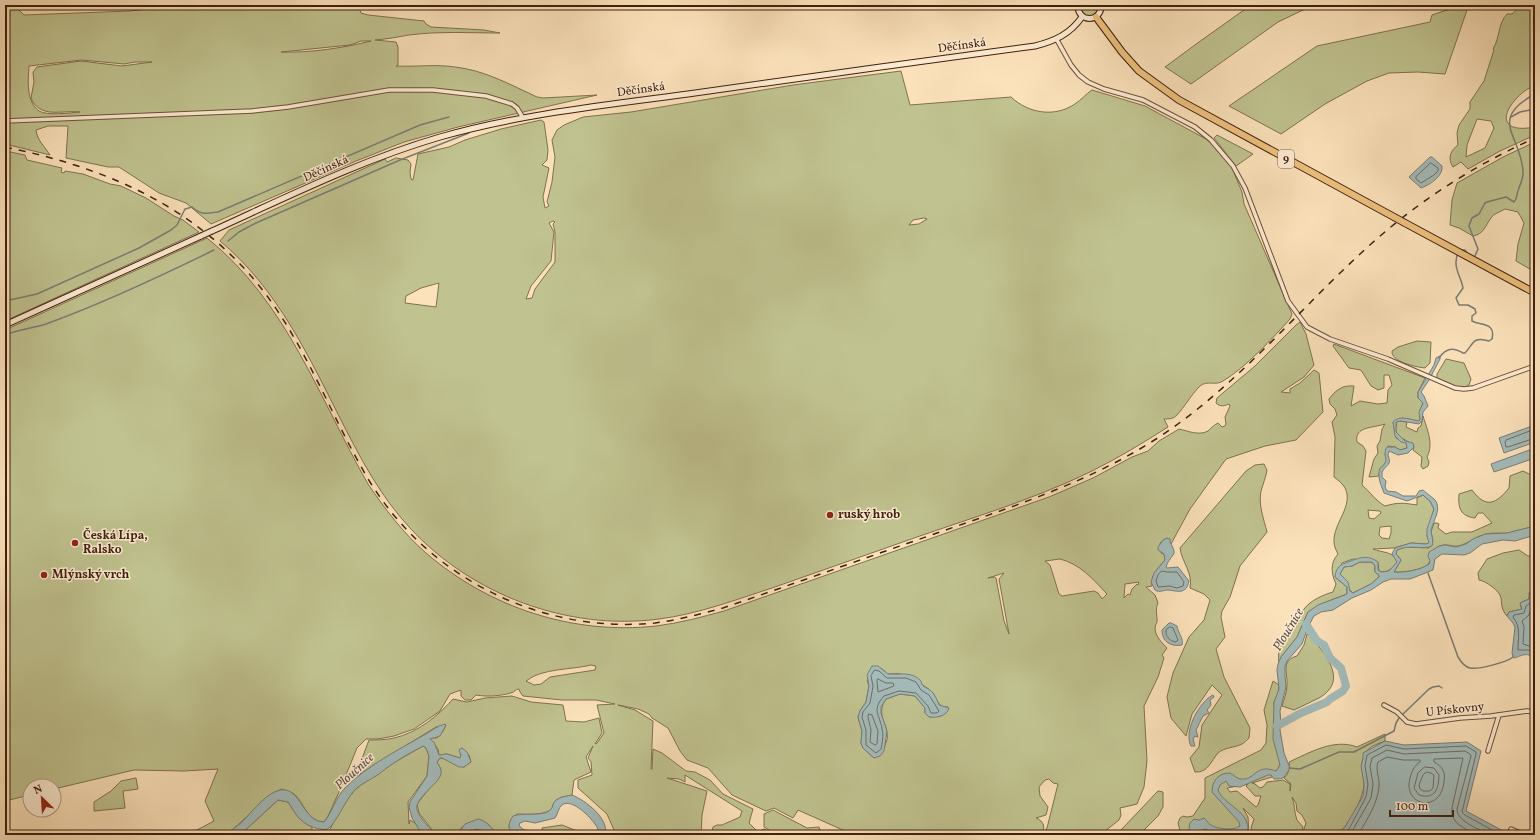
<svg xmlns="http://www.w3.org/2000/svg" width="1540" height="840" font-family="Vollkorn,serif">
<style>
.green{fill:#c0c390;stroke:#807150;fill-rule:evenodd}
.water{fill:#a3bbba;stroke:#7b7d76;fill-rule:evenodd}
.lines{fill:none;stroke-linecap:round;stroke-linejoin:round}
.shore{stroke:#726d64;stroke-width:1}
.stream{stroke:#7b7d76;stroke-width:1.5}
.river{stroke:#a3bbba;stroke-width:8}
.street-casing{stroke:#6f503a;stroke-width:5.5}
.secondary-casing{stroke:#401f0f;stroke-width:7}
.primary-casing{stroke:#401f0f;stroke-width:8}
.street{stroke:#fdecd3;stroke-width:3.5}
.secondary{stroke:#fdecd3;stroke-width:5}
.primary{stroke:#eec17e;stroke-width:6}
.rail{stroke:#401f0f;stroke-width:1.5;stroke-dasharray:7 7;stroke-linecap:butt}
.secondary-bridge-casing{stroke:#401f0f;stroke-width:7;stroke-linecap:butt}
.primary-bridge-casing{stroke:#401f0f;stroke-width:8;stroke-linecap:butt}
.secondary-bridge{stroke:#fdecd3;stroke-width:5}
.primary-bridge{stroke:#eec17e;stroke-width:6}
.poi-dot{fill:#8f2418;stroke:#fdecd3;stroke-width:1.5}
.labels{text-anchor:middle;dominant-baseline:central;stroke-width:3;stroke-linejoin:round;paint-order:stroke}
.shield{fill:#fdecd3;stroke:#795c4a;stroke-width:1}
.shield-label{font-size:11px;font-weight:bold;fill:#401f0f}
.street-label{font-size:12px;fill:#401f0f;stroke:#fdecd3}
.poi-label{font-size:12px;font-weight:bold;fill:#401f0f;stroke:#fdecd3;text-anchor:start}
.water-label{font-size:13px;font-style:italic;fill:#5e4e42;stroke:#fdecd3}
</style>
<rect width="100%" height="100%" fill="#fce2bb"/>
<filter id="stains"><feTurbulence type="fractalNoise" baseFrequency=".005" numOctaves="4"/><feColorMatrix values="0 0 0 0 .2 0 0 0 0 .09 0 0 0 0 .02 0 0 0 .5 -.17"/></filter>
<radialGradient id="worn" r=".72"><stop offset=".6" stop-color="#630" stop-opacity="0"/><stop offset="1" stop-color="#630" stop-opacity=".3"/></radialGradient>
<!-- green -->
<g class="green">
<path d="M5,5h11v2l8,8 106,-4 52,-6h182l-5,2 2,6 7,2 56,6 2,3 5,3 53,3 16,3c-30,0 -61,-2 -91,2 -11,2 -22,4 -34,5l21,2 2,5v18l-2,1c20,1 40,-2 59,1 29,3 56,18 82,30l6,1 54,-3 -139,32 -54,15 -48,19 -145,63 -25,-21 -27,-10 -40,-26h-11l-42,-9 2,-32h-20l-12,4c1,10 9,17 14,25l-45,-11zM361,41h10c-28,7 -61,12 -90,11l69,-7zM82,60l42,4 11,-2h17l-30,4 -41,-5 -44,6 -4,5 1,10 -3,16c9,21 30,12 49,14 -10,1 -33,4 -41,-1 -13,-9 -11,-32 -10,-45z"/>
<path d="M1081,5h18l-1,4 -4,6c-8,3 -13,-2 -13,-10z"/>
<path d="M1251,5h76l-24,5 -25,12 -87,62 -26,-17 34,-25z"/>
<path d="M1522,5h13v80c-27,12 -48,51 0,42v8l-35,16 -32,18 -7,-7 -8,5c-6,-9 -2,-17 5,-22l-1,-12 2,-8 11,-16v-7l14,-21 10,-31 -1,-1c7,-11 5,-26 14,-35h5zM1477,119l14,2 3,7 -9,20 -19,9 1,-12z"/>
<path d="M1456,7l11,3 -22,64 -27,-2 -29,1 -22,8 -42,23 -44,30 -52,-28 88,-60 113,-24 2,-7z"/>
<path d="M901,71l9,34 101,-8c17,16 43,21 64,7 6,-4 11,-10 17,-14l53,16 63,34 24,28 10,24 2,12 48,110 -2,5c-17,19 -45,49 -67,62 -7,5 -16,-1 -23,5 -8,7 -20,29 -27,32 -3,1 -7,1 -9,1l4,8c-25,16 -50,31 -76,44 -61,30 -128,49 -192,72 -43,15 -85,30 -128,45 -37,12 -74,26 -113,31 -91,12 -187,-24 -249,-91 -29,-31 -48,-67 -67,-104 -33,-65 -65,-135 -123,-183l9,-11 156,-71 2,3 9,-4 12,2 3,4 -1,8 1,7 2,1 5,-26 31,-7 16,-7 36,-11 40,-9 3,2 4,28 -1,10 -5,5 7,3 -6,29 2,11 4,-2 -2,-4 5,-20 3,-25 -3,-17 5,-10 7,-5 19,-8 48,-5 162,-27zM924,218l3,1 -8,5 -10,1 4,-5zM553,221l2,1 -2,2 2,8v30l-20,27 -3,9 -6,1 5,-13 20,-25 3,-29 -5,-9zM439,283l-3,24 -31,-4 1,-7 15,-8z"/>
<path d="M1217,135l36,19 -17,12 -22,-28z"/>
<path d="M1535,142v130l-19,-11 2,-17 6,-21 -6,-11 -13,-3c-5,3 -12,5 -14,9 -6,8 -7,16 -18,18l-14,-8 -9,-3 2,-25 5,-17 46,-26z"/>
<path d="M5,151l20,4 2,5 35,8 -1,4 3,1 1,-2 18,3 27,10 11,2 25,12 28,18 9,4 16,12 -194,89v-46l4,-14 -2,-9 -2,7z"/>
<path d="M207,238c80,64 112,160 161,246 17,25 36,50 58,69 64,55 147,82 230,73 24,-3 46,-9 68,-15l325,-114 44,-19 39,-21 16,-6 11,-10 20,-12c9,2 20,7 29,2 3,-3 6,-6 10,-8l4,4 3,-1 1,-2 -1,-7 5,-11 -1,-2c-5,2 -9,3 -13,-1l1,-5 38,-32 41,-41 4,-3 6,12 8,31 -10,12 -23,15 9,1v-4l10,-6 14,-13 5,3 4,39 -27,28 -31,6 -39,13 -36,50 -19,35 -4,-6 -7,5 1,10 3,1 1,6c-6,8 -15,15 -13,26l-6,1 9,8 3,8c-3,7 -1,9 -1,16 1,3 -2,6 -2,9 0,8 7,15 12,20l-5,7 2,3 -6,19 -14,29 3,55 -3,26 -7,17 -17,4 1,7 -2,5 -19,15h-57l4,-7 11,-44 -5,-1 -4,-4 -4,1 -6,7 1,9 8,11 -2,8 -10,3c8,3 10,10 5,17h-187l-56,-25 -5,8 -19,-10 -8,3 -34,-16 -24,-27 -21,-8 -7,-9 -12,-23 -16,-10 -3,-4 -11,-5 -20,-4 17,5 18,11 -2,48h1l1,-20 9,4 24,18 9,1 15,8 13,14 30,15 -4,14 9,9 6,-3 11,6h-64l2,-8 4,-2h5l18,-8 2,-6 -57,-36v7l-6,-3 -12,-1 40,13 -5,24 -1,20h-90l3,-5 -7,-16 -29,-26v-8l14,-5 -1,-13 -3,-4 5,-12 -7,11 5,15 -17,8 -2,15 -10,2 -6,3c-3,3 -3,5 -4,8 -4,8 -28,6 -35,6 -8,7 -12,14 -2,21h-18l-9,-11 -26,3 -5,8h-21l-17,-22 -2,-9 19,-24 5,-10 -4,-8 3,-4c9,1 15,8 24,9l7,-5 -2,-7 -9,-2 1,2 -1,3 -13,-4 -8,1 -1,-6 -8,-10v-1h7l5,-5 4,-8 -10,2 -81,50 14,-37c8,0 17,0 25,-2 23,-5 44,-22 59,-39l14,3 18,-4 27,-2 19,6 32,3 3,16 18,1 15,-4 3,15 -7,11 2,-1 7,-10 -7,-28 18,-1 -19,-4h-34l-39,-4 -3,-4 -1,-3c-4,0 -4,3 -8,4 -11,3 -24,4 -35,2l-5,5h-6l-4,-4v-6l-11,4 -10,17 -26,18 -20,7 -16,3h-12l-9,9 -18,44 -11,24 -4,6c-17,0 -20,-20 -30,-28 -3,-2 -8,-3 -12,-5l-9,4 -43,39 -8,3h-47l7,-3 15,-2 17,-9 -9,-20 13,-32 -34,2 -50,-1 -80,19v-3h-24v9l-25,6v-471zM1060,559c20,5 33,20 47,35l-5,5 -4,-6 -4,-2 -32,5 -3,-2 -9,-29 -5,-4zM1004,573l-5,6 10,55 -5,-13 -8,-43 -2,-1 -6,1zM1139,582l-1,3 -1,-1 -5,5 -2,6 -2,-1 -4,4 1,-14zM591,665l5,1 -1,4 -45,7 -9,7 -7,1 -8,-4c16,-13 45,-11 65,-16zM881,668l7,6c4,0 9,-1 13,0 6,1 26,13 30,17 7,6 5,17 17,16l-7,9 -12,1 -4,-4v-5l-10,-12 -15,-2 -14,5c-13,18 8,29 -1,46 -2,5 -7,9 -11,13l-11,-10 -2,-5 1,-12 -4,-14 2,-6 6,-9 1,-6 2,-10 -2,-6z"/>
<path d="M1417,341l14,1 -1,21 -5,5c-9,-1 -34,-6 -33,-17l6,-4z"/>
<path d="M1334,344l91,34 -7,14v6l5,5 -3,7v10l-2,1 -16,-3 -9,4 3,16 10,5 1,5 -7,2 -5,-3 -7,-1 -3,9 2,5 -8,13v3l-10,1 5,-18 4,-6 -1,-7 3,-5 2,-12 3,-5c-11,4 -31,2 -28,18l6,4 3,5 -4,34c8,7 14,16 23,21 14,-4 18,-3 32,-1v-7l6,-3 7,6 4,8 -7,27 3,7 -4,1 -15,-1 -17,5 -21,1c9,4 21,2 24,13 -4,6 -10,12 -18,9l-1,-9 -25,-3 -11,4 -6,15 11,9v7l-26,10 -13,8 -11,25 -16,20 -2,6c-3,-25 9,-23 19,-40 2,-4 3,-10 6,-14 7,-9 19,-14 29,-17l3,-8c-5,-11 -6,-21 2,-30 -2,-4 -4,-8 -4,-12 -1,-19 20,-36 11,-54 -2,-4 -7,-8 -11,-11l1,-40 -3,-15 5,-7 -2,-6 -5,-5 -1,-5c7,-9 13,-14 25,-13l-3,20 9,-5 18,3 9,-1 1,-13 4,-5 -3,-10h-5v13l-6,2 -7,-4 -10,-16 -12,-2 -16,-22zM1368,510l12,1 1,2 -7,6 -5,-1zM1391,526v7l-2,6 -7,-1 -3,-3 1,-8z"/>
<path d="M1446,359l18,4 7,16 -2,6 -4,2h-7l-21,-9v-4z"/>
<path d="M1423,416c4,13 11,28 4,41l2,5 -1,4 -5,3 -2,-3 1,-9 -9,-7 1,-4c-4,-5 -17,-8 -18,-15 -1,-2 1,-7 1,-10l10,1 -1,5 11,5 1,-4 3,-2z"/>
<path d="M1264,464l3,6c-1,7 -4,14 -6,21 -3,13 3,29 6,41l-27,34 -10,31 -8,14 -1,6 4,20 -9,12 8,28 26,51 -1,10c-2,2 -5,5 -7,6 -8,4 -17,3 -24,9 -7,8 -10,20 -23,19l-5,-14 9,-11 3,-22 20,-30 -10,-10 -20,29 -6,22 -15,-18 -4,-21 6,-24 16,-36 15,-17 6,-20 -6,-6 -14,-6c3,-16 -8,-25 -10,-40l66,-77 9,-6z"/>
<path d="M1523,471l12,6v49c-9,2 -18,5 -27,7 -7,1 -14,-1 -22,1 -10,2 -18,10 -28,12 -6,1 -12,-3 -18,0 -8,3 -7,11 -11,17 -4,7 -28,10 -35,9l7,-12 -5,-6 1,-4 9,-3 23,1 4,-7 -2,-9 3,-9h3l2,1 -1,4 8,6 6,-2h20l20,-9 -9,-10h-5l-3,5c-15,-2 -17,-10 -16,-24l13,-4c14,19 24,14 37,-2l1,-12z"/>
<path d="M1519,550l9,6h7v37l-5,-1 -1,7 -7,3 -2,3 2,4 -13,3 -2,4c-6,-7 -5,-11 -6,-18 -1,-7 -15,-17 -22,-18l-1,-7 9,-14 16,-6z"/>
<path d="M1360,562h12l3,4v6l4,3v2l-8,7 -18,9 -4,-4 -2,-8 -7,-7 4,-7 8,-1z"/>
<path d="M1307,634l3,1c14,19 40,45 9,63 -8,4 -17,8 -25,12l-12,-4c2,-7 5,-14 5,-21 1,-12 -7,-24 10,-29l7,-11z"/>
<path d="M1273,681l6,4 -1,9 -4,8 6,63 -8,12 -20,6 3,1 5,4 3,-1 4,-5 16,-2 7,4v7l1,-7 -7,-6c5,-5 6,-10 5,-16 20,-9 45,-24 68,-15l28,-13v7c-5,2 -15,5 -18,10 -10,16 -2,20 -3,35 -1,12 -17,45 -29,49 -8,2 -24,0 -33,0l4,-12 -4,-8 -5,-4 -1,-8 -4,-6c3,7 2,16 5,23l6,7 -2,8h-46l-4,-7 3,-9 -11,-11 5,9 1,18h-70l2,-1 -3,-11 2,-5 3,-2 4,1 6,-1 12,-18v-20l56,-28 5,-7 1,-18 -3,-15zM1248,784l-2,2 9,10h6l-3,9 -2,2 -19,-16 -7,1 -3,-4z"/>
<path d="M423,746l3,2 3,8 -2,20 -19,26 1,22 1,-4 5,3 9,12h-97c8,-15 16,-34 28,-45 9,-9 20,-13 28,-21z"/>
<path d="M136,778l2,11 -15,2 2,17 -31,3v-9l17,-11 10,-10z"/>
<path d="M1158,791l5,1v15l-5,9 -19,19h-25l8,-6z"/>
<path d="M278,800l10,2 11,16 13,9v3l-6,5 -42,-2 -3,2h-21z"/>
<path d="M773,810l34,18 12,-1 3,8h-44l-14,-8v-13z"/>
<path d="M562,825l15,6 -2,4h-32l-1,-7z"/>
<path d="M473,829l9,1 4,5h-18z"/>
</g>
<!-- water -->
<g class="water">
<path d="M1430,157h2l10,9c1,11 -13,19 -21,22l-12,-11z"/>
<path d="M1440,356v3l-11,21 -8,12 3,4 4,10 -5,6 -1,9 -3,3 -18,-3 -5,1v10l9,9 8,2 1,4 -6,6 -10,2 -9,-4 -1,4c4,11 -1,8 -6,17v5l4,4 -1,6 2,4 9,1 7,4h13l3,-5 4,-1c4,4 8,6 12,10 7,9 -2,21 -4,30 0,5 3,10 1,16 -8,4 -23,-2 -35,4l-1,4 5,6 -7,12c10,1 27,-2 35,-8l1,-3 -2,-5 1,-4 10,-6 6,-1 11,2 10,-3 7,-5 12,-5 22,-1 28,-7v9l-20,6 -12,-1 -21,4 -12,9 -6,2 -22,-1 -7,5 -2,11 -23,9h-19l-8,3 -12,8 -19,8 -19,12 -12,2 -7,4 -6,11 -6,17 -15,17 -2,5v10l1,11 -6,24 1,12 -1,7 4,23 6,15c-6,9 -4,11 -16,11l-3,-4h-3l-28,12 -11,-1 -3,-5 -6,4 -2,5c6,15 29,20 30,38l-3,7h-24l-16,-6 -4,2 -1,4h-7l-4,-7 1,-5 4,-4 5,1 5,-2c3,2 4,6 7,7 6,4 23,6 29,1l-1,-4 -27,-30c0,-11 6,-19 18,-19 4,2 7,6 11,6 14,2 14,-16 35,-8l4,-6 -7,-26 1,-37 5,-13 -2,-19 1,-6 3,-7 16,-20 11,-25 10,-7 29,-11v-7l-12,-10c1,-10 5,-12 13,-15 11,-4 19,-8 30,0v8l3,2 8,-1 8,-9 -5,-8 3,-6 16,-5 15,1 3,-1 -2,-7v-7l7,-20 -4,-8 -7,-6 -16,6 -23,-8c-3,-8 -7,-16 -4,-25 12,-8 1,-12 7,-21h8l5,3 7,-2 -1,-5 -5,-1 -6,-6 -2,-14c6,-7 17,-3 25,-1l2,-1 -1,-8 4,-9 -5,-5v-6l16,-27 2,-7zM1360,562h12l3,4v6l4,3v2l-8,7 -18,9 -3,-2 -2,-9 -8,-8 4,-7 8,-1z"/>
<path d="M1535,425v17l-31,11 -5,-15z"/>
<path d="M1535,448v10l-41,14 -3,-8z"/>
<path d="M1167,538l3,1v3c9,16 1,10 -4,25l1,1 11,-1 11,14c-3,14 -11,10 -21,9 -5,0 -8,3 -13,0l-4,-8 3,-9 11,-13 -1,-6 -6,-4v-3l5,-7z"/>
<path d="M1530,592l5,1v68c-5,-9 -11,-7 -20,-3l-2,-1 -1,-4 3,-26 -2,-4 -6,-7 2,-4 13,-3 -2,-6 9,-4v-6z"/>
<path d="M1169,623h2l6,3c1,7 7,13 5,19 -11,2 -20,-3 -20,-15z"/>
<path d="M872,666h6l10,8c12,1 24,-3 33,7 1,6 4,6 9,9 4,3 8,11 9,15l10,3c-2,8 -12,10 -20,9l-4,-4v-5l-10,-12 -15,-2 -14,5 -5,8v6l6,18 -2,14 -1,6 -4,5 -6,2 -11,-10 -2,-5 1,-12 -4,-14 2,-6 6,-9 3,-16 -2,-11z"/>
<path d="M1213,695l1,2 -4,3 1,5 -4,5 2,3 -6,3 -7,14 2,7 -3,-1 -2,3 2,7h-4c-8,-15 9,-45 22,-51z"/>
<path d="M445,724l1,1 -6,11 -10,3 4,3 5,13 8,-1 13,4 1,-3 -2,-4 1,-2 2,-1 5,4 4,10 -7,5h-5l-17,-9h-2l-3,4c2,4 5,7 4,12 -3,11 -27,24 -24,36 3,9 13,18 19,25h-12l-4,-4 -8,-13 -3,-11 1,-5 17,-26 2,-20 -3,-8 -3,-2c-15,8 -31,17 -44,28 -8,6 -18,9 -25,17 -9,10 -18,32 -26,38 -8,2 -21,-3 -27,-9 -5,-4 -9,-12 -13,-18l-10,-2 -38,35h-18c8,-3 14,-8 20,-13 10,-10 28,-35 44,-32 15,3 19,32 38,32 8,-9 11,-24 21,-34 23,-23 53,-38 81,-54 7,-4 11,-8 19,-10z"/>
<path d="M1385,741l19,4 63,-3 14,9 -15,60 39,21v3h-170l10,-8 18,-31 1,-12 -3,-18 2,-8v-5z"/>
<path d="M572,795c13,5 38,24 33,40h-11l4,-6c-4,-9 -26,-32 -36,-24 -4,3 -4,9 -7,13l-20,5 -10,-2 -5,2 -1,2c4,8 13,4 19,10h-23c-8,-5 -7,-12 -2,-19 9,-4 33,2 39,-8 1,-3 1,-5 4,-8l6,-3z"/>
<path d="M478,819c9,2 14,9 19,16h-11c-6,-7 -12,-8 -18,0h-11l8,-11z"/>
</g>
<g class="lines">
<!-- shore -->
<g class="shore">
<path d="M1431,163l7,5v3l-4,4 -13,8 -5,-4v-2z"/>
<path d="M1535,429l-29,11 -1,2 1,5h2l27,-9"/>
<path d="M1162,571l5,1h10l7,10 -1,4 -6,2 -7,-2 -12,1 -2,-6 2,-6z"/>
<path d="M1535,597l-3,5 -6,4 -2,7 -10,2 -1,2c8,10 5,20 5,33h11l6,4"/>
<path d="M1535,606l-4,3 -2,6 -7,6 2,6 -1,17 12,4"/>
<path d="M1170,627l3,1 5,12 -2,2c-6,-1 -11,-5 -10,-12z"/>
<path d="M875,670l4,1 8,7h19l10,4 5,8 8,5 10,16 -2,2h-6l-3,-7 -12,-13 -17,-2 -15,5c-13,14 -4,19 -2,33 2,6 0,14 -1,20l-5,4 -10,-8v-15l-4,-13 1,-5 7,-9 3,-17 -2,-10z"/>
<path d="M878,679l8,4h7l1,3 -16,6 -1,-11z"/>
<path d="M869,714l3,1 6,16 -1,13 -2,1 -5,-3 1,-12 -3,-13z"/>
<path d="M1425,767l9,1 5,7c0,13 -4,25 -20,20l-5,-7 4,-15z"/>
<path d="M1427,772l4,1 3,2 -1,13 -3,3h-7l-3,-2 -1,-4 4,-10z"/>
<path d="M1342,835l7,-6 17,-32 2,-13 -3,-18 2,-11 19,-10 18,4 62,-3 10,6v2l-14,58 3,3 36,20"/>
<path d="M1350,835l21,-37 2,-14 -3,-18 2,-8 15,-8 17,4 61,-3 5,3 1,2 -14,53c0,13 24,21 34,26"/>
<path d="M1358,835c9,-16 19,-30 21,-48 1,-9 -4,-17 -1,-25l9,-5 16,3h17v2c-6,4 -8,9 -10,16 -8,27 30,37 34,4 2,-10 -2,-16 -10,-20v-3l29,-1 -11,50c-2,16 14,21 26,27"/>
</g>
<!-- stream -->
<g class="stream">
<path d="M1511,117l9,-5 15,-3"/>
<path d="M228,241l11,-9 17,-9 144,-63 69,-27"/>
<path d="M1461,250h4l2,3"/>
<path d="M1474,258l4,-9 -9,-23 3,-8 7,-4 6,-11 2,-1 19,-5 8,5c4,-4 2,-7 4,-11 2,-7 5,-11 5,-18 0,-36 -37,-53 12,-79"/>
<path d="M5,301l32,-7 102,-46 32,-18 6,-5 8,-16 7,-2c10,9 14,6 26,5l202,-87 29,-8"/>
<path d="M5,335c13,-5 28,-7 41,-11 58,-21 113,-47 168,-74"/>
<path d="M1439,358c7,-10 14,-11 24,-5h2c9,-10 8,-17 24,-12l3,-2c4,-17 -11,-13 -20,-18v-5l4,-3 -1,-4 -7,-4h-9l-3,-7 7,-10c-2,-12 -11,-21 -5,-35"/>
<path d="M1428,573l30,84c3,5 7,10 12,11 8,2 37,-6 43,-11"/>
<path d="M1402,715l27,-26 4,-2 6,-1 3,2"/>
<path d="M1289,768l11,1 39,-17h15l40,-21 2,-8 3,-5"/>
</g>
<!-- river -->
<path class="river" d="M1277,726l24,-13 26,-11 3,-3 13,-8 3,-5 -5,-18 -11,-10 -6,-13 -7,-4 -11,-17"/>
<!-- street casing -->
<g class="street-casing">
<g id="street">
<path d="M1057,40l14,25 8,10 9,7 16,7 39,11 52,27 16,13 22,26 12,22 43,113 19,26 23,12 58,20 67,29 9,1 9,-1 62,-22"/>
<path d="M5,121l247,-10 36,-4 101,-17h44l53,6 26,8 5,4 6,10"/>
<path d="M1384,705l13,7 10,10 9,2 44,-6 31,-2 36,-5 8,1"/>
<path d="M1488,751l11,-36"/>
<path d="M1511,829l14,6"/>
</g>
</g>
<!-- secondary casing -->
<g class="secondary-casing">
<g id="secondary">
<path d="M1078,5c-1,18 24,18 23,0"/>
<path d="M212,231c75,-34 149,-71 228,-94 81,-23 165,-32 248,-43 116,-16 231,-33 347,-48 20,-5 35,-12 47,-29"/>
<path d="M5,325l196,-89"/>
</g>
</g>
<!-- primary casing -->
<g class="primary-casing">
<g id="primary">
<path d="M1096,17l26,35 17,19 40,29 215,117"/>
<path d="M1405,223l130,70"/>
</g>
</g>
<!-- street -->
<use href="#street" class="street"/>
<!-- secondary -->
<use href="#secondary" class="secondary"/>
<!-- primary -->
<use href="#primary" class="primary"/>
<!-- rail -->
<path class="rail" d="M5,147c88,18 170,50 234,116 61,62 87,146 131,219 60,97 172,152 285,141 23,-3 46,-9 68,-15 73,-25 145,-51 217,-76 80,-28 161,-54 231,-103 75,-53 132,-124 200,-185 49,-44 104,-79 164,-106"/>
<!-- secondary-bridge casing -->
<g class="secondary-bridge-casing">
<path id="secondary-bridge" d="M201,236l11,-5"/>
</g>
<!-- primary-bridge casing -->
<g class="primary-bridge-casing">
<path id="primary-bridge" d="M1394,217l11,6"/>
</g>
<!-- secondary-bridge -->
<use href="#secondary-bridge" class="secondary-bridge"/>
<!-- primary-bridge -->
<use href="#primary-bridge" class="primary-bridge"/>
</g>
<!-- markers -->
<g class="poi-dot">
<circle cx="830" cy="515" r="4"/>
<circle cx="75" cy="543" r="4"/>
<circle cx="44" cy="575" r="4"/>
</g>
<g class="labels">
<!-- shield labels -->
<rect class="shield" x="1278" y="150" width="16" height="18" rx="3"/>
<g class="shield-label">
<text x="1286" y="159">9</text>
</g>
<!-- street labels -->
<g class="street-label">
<text transform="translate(962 46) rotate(-8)">Děčínská</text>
<text transform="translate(641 90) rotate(-8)">Děčínská</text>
<text transform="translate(326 169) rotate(-24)">Děčínská</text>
<text transform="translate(1455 710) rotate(-6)">U Pískovny</text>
</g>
<!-- poi labels -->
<g class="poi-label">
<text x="838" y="515">ruský hrob</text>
<text x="83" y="536">Česká Lípa,<tspan x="83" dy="14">Ralsko</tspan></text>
<text x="52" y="575">Mlýnský vrch</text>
</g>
<!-- water labels -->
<g class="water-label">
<text transform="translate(1289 630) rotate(-59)">Ploučnice</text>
<text transform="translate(355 772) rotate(-42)">Ploučnice</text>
</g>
</g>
<!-- margin -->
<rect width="1540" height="840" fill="none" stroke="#fce2bb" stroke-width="20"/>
<rect x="6" y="6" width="1528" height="828" fill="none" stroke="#401f0f" stroke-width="2"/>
<rect x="10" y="10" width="1520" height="820" fill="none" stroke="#401f0f"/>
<!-- north arrow -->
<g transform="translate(42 798) rotate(335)"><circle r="19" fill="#fdecd3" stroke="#b19a85"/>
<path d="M0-3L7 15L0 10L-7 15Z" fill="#8f2418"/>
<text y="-6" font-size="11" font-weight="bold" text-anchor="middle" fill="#401f0f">N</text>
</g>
<!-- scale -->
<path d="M1390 810v6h63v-6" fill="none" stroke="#401f0f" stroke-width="2"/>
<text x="1396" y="810" font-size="12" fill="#401f0f" stroke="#fdecd3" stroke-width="3" paint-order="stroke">100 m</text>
<rect width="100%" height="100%" filter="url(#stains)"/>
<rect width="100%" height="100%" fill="url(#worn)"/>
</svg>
